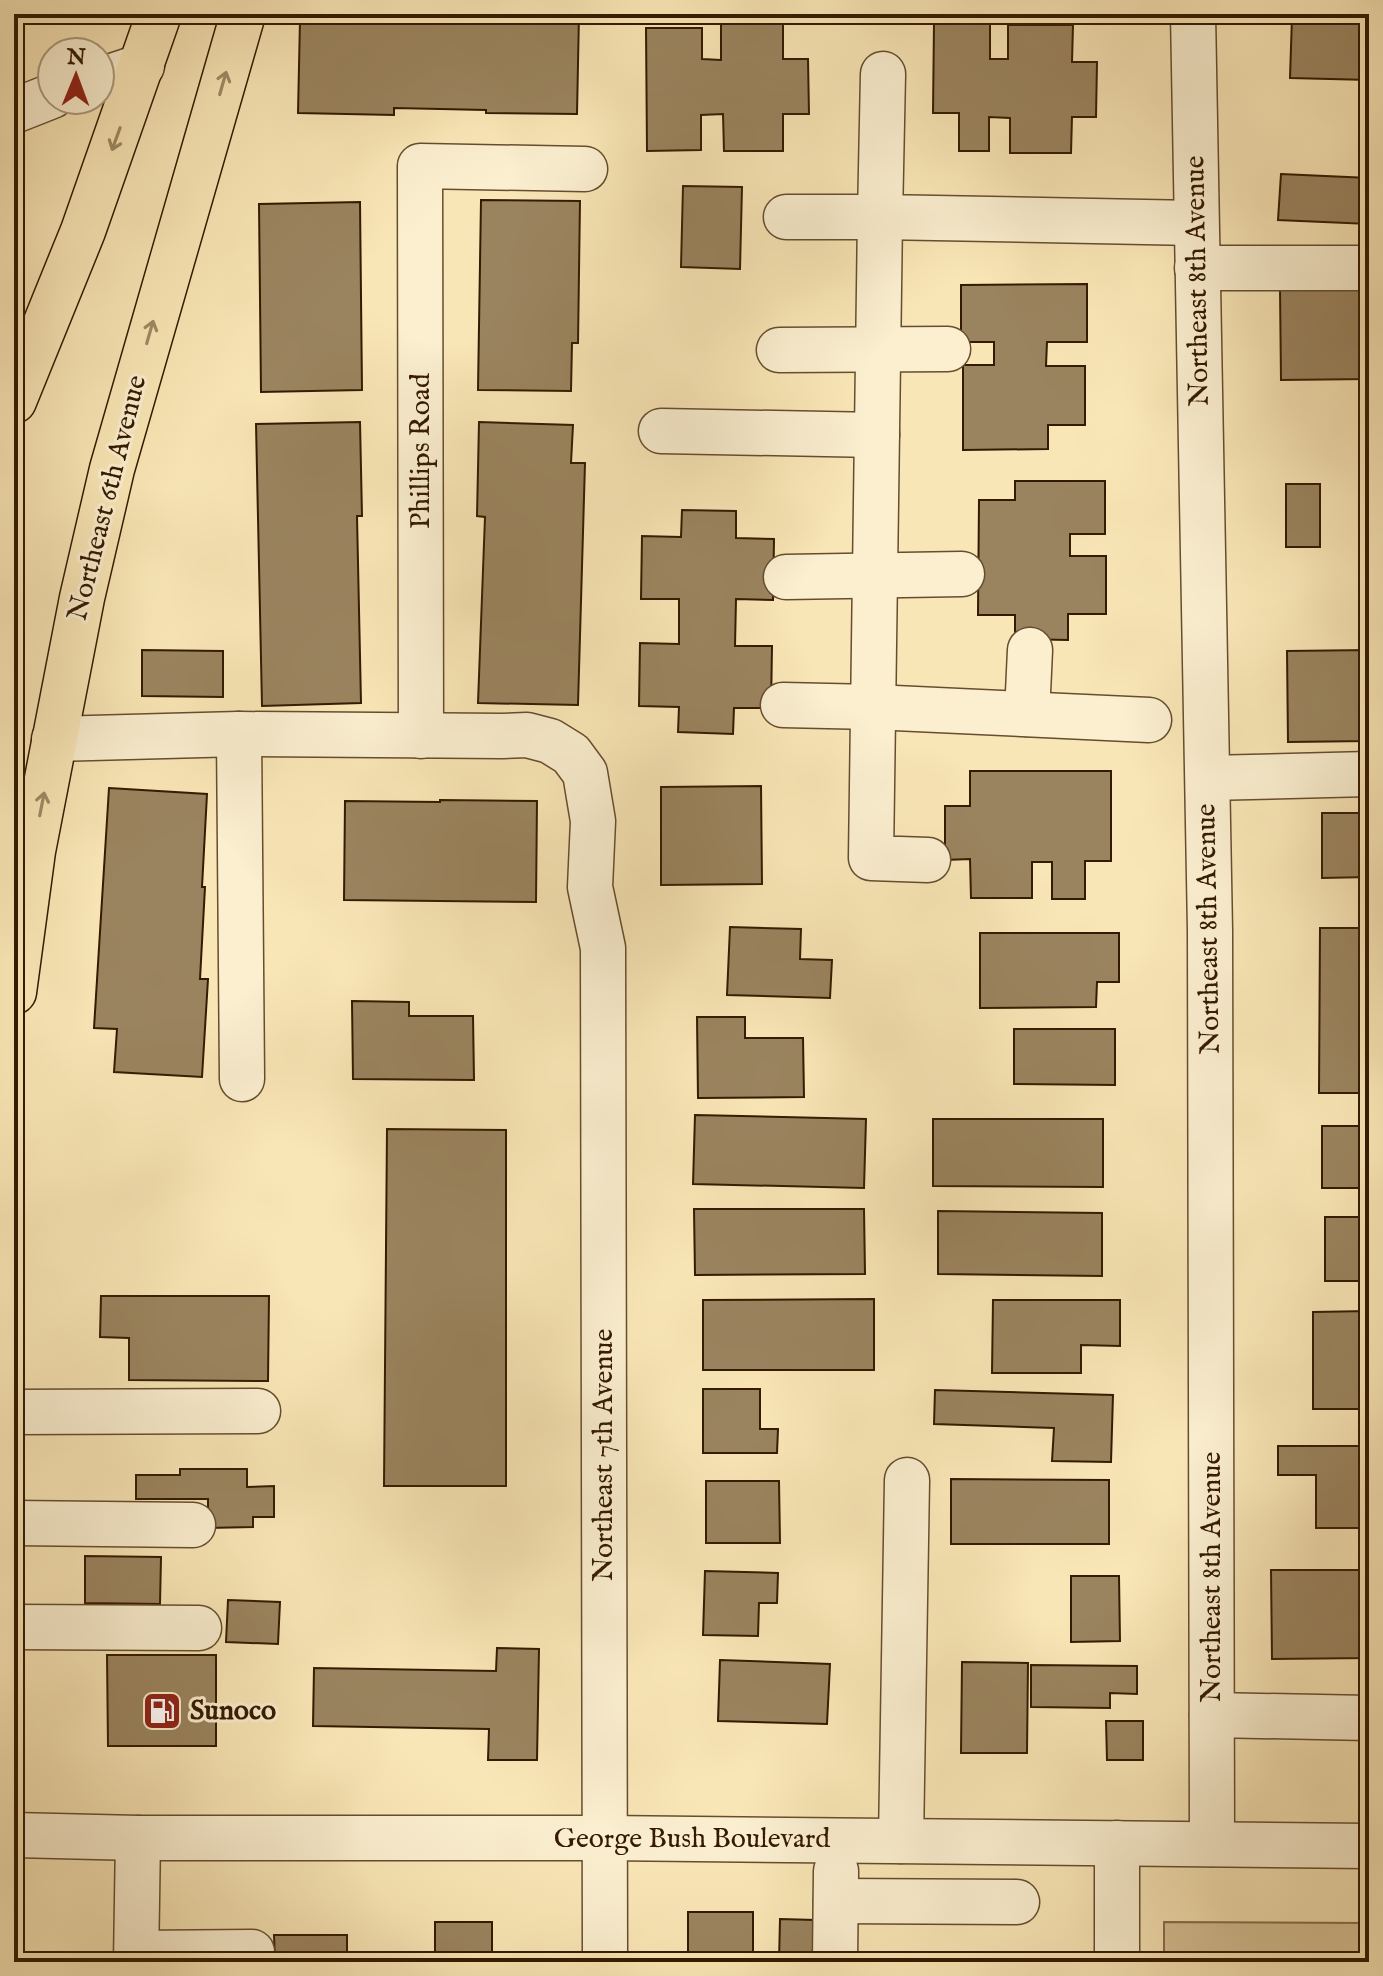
<svg xmlns="http://www.w3.org/2000/svg" width="1383" height="1976" font-family="'IM FELL English',serif">
<style>
.green{fill:#d8c397;stroke:#866e4c;stroke-width:2}
.building{fill:#9a845f;stroke:#341a00;stroke-width:2}
.lines{fill:none;stroke-linecap:round;stroke-linejoin:round}
.minor-casing{stroke:#654d2e;stroke-width:47}
.major-casing{stroke:#341a00;stroke-width:47}
.minor{stroke:#fbefd0;stroke-width:44}
.major{stroke:#f9e6b6;stroke-width:44}
.oneway{stroke:#a08a64}
.labels{text-anchor:middle;dominant-baseline:central;stroke-width:6;stroke-linejoin:round;paint-order:stroke}
.street-label{font-size:28px;fill:#341a00;stroke:#fbefd0}
.poi-label{font-size:28px;font-weight:bold;fill:#341a00;stroke:#fbefd0;text-anchor:start}
</style>
<rect width="100%" height="100%" fill="#f9e6b6"/>
<filter id="stains"><feTurbulence type="fractalNoise" baseFrequency=".0025" numOctaves="4"/><feColorMatrix values="0 0 0 0 .2 0 0 0 0 .09 0 0 0 0 .02 0 0 0 .5 -.17"/></filter>
<radialGradient id="worn" r=".72"><stop offset=".6" stop-color="#630" stop-opacity="0"/><stop offset="1" stop-color="#630" stop-opacity=".3"/></radialGradient>
<!-- green -->
<path class="green" d="M1164,1922l205,1v39h-205z"/>
<!-- building -->
<g class="building">
<path d="M341,14h238l-2,100 -91,-1v-3l-92,-2v7l-96,-2 2,-93h41z"/>
<path d="M1292,17l77,2v61l-79,-2z"/>
<path d="M721,23h62v36h25l1,55h-26v37h-59l-1,-37 -22,1v35l-54,1 -1,-123h56v31l19,1z"/>
<path d="M934,23l56,1v35h18v-34h65l-1,37h25l-1,55h-24l-1,36h-61v-35l-21,-1v34h-30v-38h-26z"/>
<path d="M1281,174l88,4v46l-91,-4z"/>
<path d="M683,186l59,1 -2,82 -59,-2z"/>
<path d="M481,200l99,1 -2,142h-6l-1,48 -93,-1z"/>
<path d="M360,202l2,188 -101,2 -2,-188z"/>
<path d="M1087,284v58h-40l-1,24h39v59h-37v24l-85,1v-85h31v-23h-33v-57z"/>
<path d="M1369,288v91l-88,1 -1,-91z"/>
<path d="M360,422l2,94h-5l4,187 -99,3 -6,-282z"/>
<path d="M479,422l94,3 -2,38h14l-7,242 -100,-2 7,-186 -8,-1z"/>
<path d="M1015,481h90v53h-35v22h36v58h-38v26l-53,-1v-24h-37l1,-115h36z"/>
<rect x="1286" y="484" width="34" height="63"/>
<path d="M682,510l54,1v27l38,1 -1,61 -37,-1 -1,47h37l-1,62h-37l-1,26 -55,-2 1,-25 -40,-1 1,-63 39,1v-45h-38l1,-63 39,1z"/>
<path d="M142,650l81,1v46l-81,-1z"/>
<path d="M1369,650v91l-81,1 -1,-91z"/>
<path d="M970,771h141v90h-26v38h-33v-37h-20v36h-61l-1,-39 -25,1v-54h25z"/>
<path d="M761,786l1,98 -101,1v-98z"/>
<path d="M109,788l98,6 -5,93h3l-5,92h8l-6,98 -88,-5 3,-43 -23,-1z"/>
<path d="M440,800l97,1 -1,101 -192,-2 1,-99 95,1z"/>
<path d="M1322,813h47v64l-47,1z"/>
<path d="M730,927l71,2 -1,30 32,1 -2,38 -103,-3z"/>
<path d="M1320,928h49v165h-50z"/>
<path d="M980,933h139v49h-22l-1,25 -116,1z"/>
<path d="M352,1001l57,1v14h64l1,64 -121,-1z"/>
<path d="M697,1017h48v21h58l1,59 -106,1z"/>
<path d="M1014,1029h101v56l-101,-1z"/>
<path d="M695,1115l171,4 -2,69 -171,-4z"/>
<path d="M933,1119h170v68l-170,-1z"/>
<rect x="1322" y="1126" width="47" height="62"/>
<path d="M387,1129l119,1v356h-122z"/>
<path d="M694,1209h170l1,65 -170,1z"/>
<path d="M938,1211l164,2v63l-164,-2z"/>
<rect x="1325" y="1217" width="44" height="64"/>
<path d="M101,1296h168l-1,85 -139,-1v-42l-29,-1z"/>
<path d="M874,1299v71h-171v-70z"/>
<path d="M993,1300h127v46l-39,-1v28h-89z"/>
<path d="M1369,1311v98h-56v-97z"/>
<path d="M703,1389h57v40h18l-1,24h-74z"/>
<path d="M935,1390l178,5 -2,67 -59,-1 2,-33 -120,-4z"/>
<path d="M1278,1446h91v82h-53v-53h-38z"/>
<path d="M180,1469h67v18l27,-1v31h-21v10l-45,1v-29h-72v-24h44z"/>
<path d="M951,1479l158,1v64h-158z"/>
<path d="M706,1481h73l1,62h-74z"/>
<path d="M85,1556l76,1 -1,47 -75,-1z"/>
<path d="M1271,1570h98v88l-97,1z"/>
<path d="M705,1571l73,2 -1,30h-18l-1,33 -55,-1z"/>
<path d="M1071,1576h48l1,65 -49,1z"/>
<path d="M228,1600l52,2 -2,42 -52,-2z"/>
<path d="M497,1648l42,1 -2,111h-49l1,-31 -176,-3 1,-58 182,3z"/>
<path d="M107,1655h109v91h-108z"/>
<path d="M720,1660l110,4 -3,60 -109,-3z"/>
<path d="M962,1662l66,1 -1,90h-66z"/>
<path d="M1031,1665l106,1v28l-27,-1v15l-79,-1z"/>
<path d="M1106,1721h37v39h-36z"/>
<rect x="688" y="1912" width="65" height="50"/>
<path d="M780,1919l35,1 -1,42h-35z"/>
<rect x="435" y="1922" width="57" height="40"/>
<path d="M274,1935h73v27h-72z"/>
<path d="M874,1959l103,3h-103z"/>
</g>
<g class="lines">
<!-- minor casing -->
<g class="minor-casing">
<g id="minor">
<path d="M1193,14l17,917 2,913"/>
<path d="M883,74l-3,143 316,6"/>
<path d="M100,80l42,-14"/>
<path d="M14,111l38,-15"/>
<path d="M786,217h94l-9,641 57,2"/>
<path d="M1197,268h172"/>
<path d="M779,350l169,-1"/>
<path d="M661,431l216,4"/>
<path d="M786,577l176,-3"/>
<path d="M783,705l90,2 276,13"/>
<path d="M1027,714l3,-64"/>
<path d="M239,734l3,345"/>
<path d="M421,736l-1,-570 165,3"/>
<path d="M54,739l185,-5 263,2 25,-1 23,6 21,13 14,19 8,48 -3,66 13,61 2,1014"/>
<path d="M1208,778l161,-4"/>
<path d="M14,1412l244,-1"/>
<path d="M14,1523l179,2"/>
<path d="M14,1627l185,1"/>
<path d="M1212,1715l157,3"/>
<path d="M14,1835l124,3h466l765,8"/>
<path d="M901,1841l6,-361"/>
<path d="M1117,1843v119"/>
<path d="M836,1901l181,1"/>
<path d="M137,1953l115,-1"/>
<path d="M136,1962l2,-124"/>
<path d="M835,1962l1,-91"/>
</g>
</g>
<!-- major casing -->
<g class="major-casing">
<g id="major">
<path d="M14,401l69,-170 76,-217"/>
<path d="M14,992l19,-141 49,-253 30,-129 131,-455"/>
</g>
</g>
<!-- minor -->
<use href="#minor" class="minor"/>
<!-- major -->
<use href="#major" class="major"/>
</g>
<!-- one-way arrows -->
<defs><path id="oneway-shaft" d="M-6 0H5M1.5-3L5.5 0L1.5 3" fill="none" stroke-width="1.6" stroke-linecap="round" stroke-linejoin="round" transform="scale(2)"/></defs>
<g class="oneway">
<use href="#oneway-shaft" transform="translate(223 83) rotate(-74)"/>
<use href="#oneway-shaft" transform="translate(116 139) rotate(110)"/>
<use href="#oneway-shaft" transform="translate(150 332) rotate(-74)"/>
<use href="#oneway-shaft" transform="translate(42 804) rotate(-79)"/>
</g>
<!-- icons -->
<defs>
<g id="fuel-square" transform="scale(2)"><rect x="-9" y="-9" width="18" height="18" rx="4" fill="#8f2418" stroke="#fbefd0"/><path d="M-5.5-6h7V0h2V4h1.3V-2.5L3-4.5l.8-.8L6-3V5H2.5V1h-1V6h-7ZM-4.2-4.7v3.2H.2V-4.7Z" fill="#fff"/></g>
</defs>
<g fill-rule="evenodd">
<use href="#fuel-square" x="162" y="1711"/>
</g>
<g class="labels">
<!-- street labels -->
<g class="street-label">
<text transform="translate(1198 281) rotate(-91)">Northeast 8th Avenue</text>
<text transform="translate(421 451) rotate(-90)">Phillips Road</text>
<text transform="translate(108 498) rotate(-76)">Northeast 6th Avenue</text>
<text transform="translate(1209 929) rotate(-91)">Northeast 8th Avenue</text>
<text transform="translate(604 1455) rotate(-90)">Northeast 7th Avenue</text>
<text transform="translate(1212 1577) rotate(-90)">Northeast 8th Avenue</text>
<text x="692" y="1839">George Bush Boulevard</text>
</g>
<!-- poi labels -->
<g class="poi-label">
<text x="190" y="1711">Sunoco</text>
</g>
</g>
<!-- margin -->
<rect width="1383" height="1976" fill="none" stroke="#f9e6b6" stroke-width="48"/>
<rect x="16" y="16" width="1351" height="1944" fill="none" stroke="#341a00" stroke-width="4"/>
<rect x="24" y="24" width="1335" height="1928" fill="none" stroke="#341a00" stroke-width="2"/>
<!-- north arrow -->
<g transform="translate(76 76) rotate(1)"><circle r="38" fill="#fbefd0" stroke="#ab9a7d" stroke-width="2"/>
<path d="M0-6L14 30L0 20L-14 30Z" fill="#8f2418"/>
<text y="-12" font-size="22" font-weight="bold" text-anchor="middle" fill="#341a00">N</text>
</g>
<rect width="100%" height="100%" filter="url(#stains)"/>
<rect width="100%" height="100%" fill="url(#worn)"/>
</svg>
